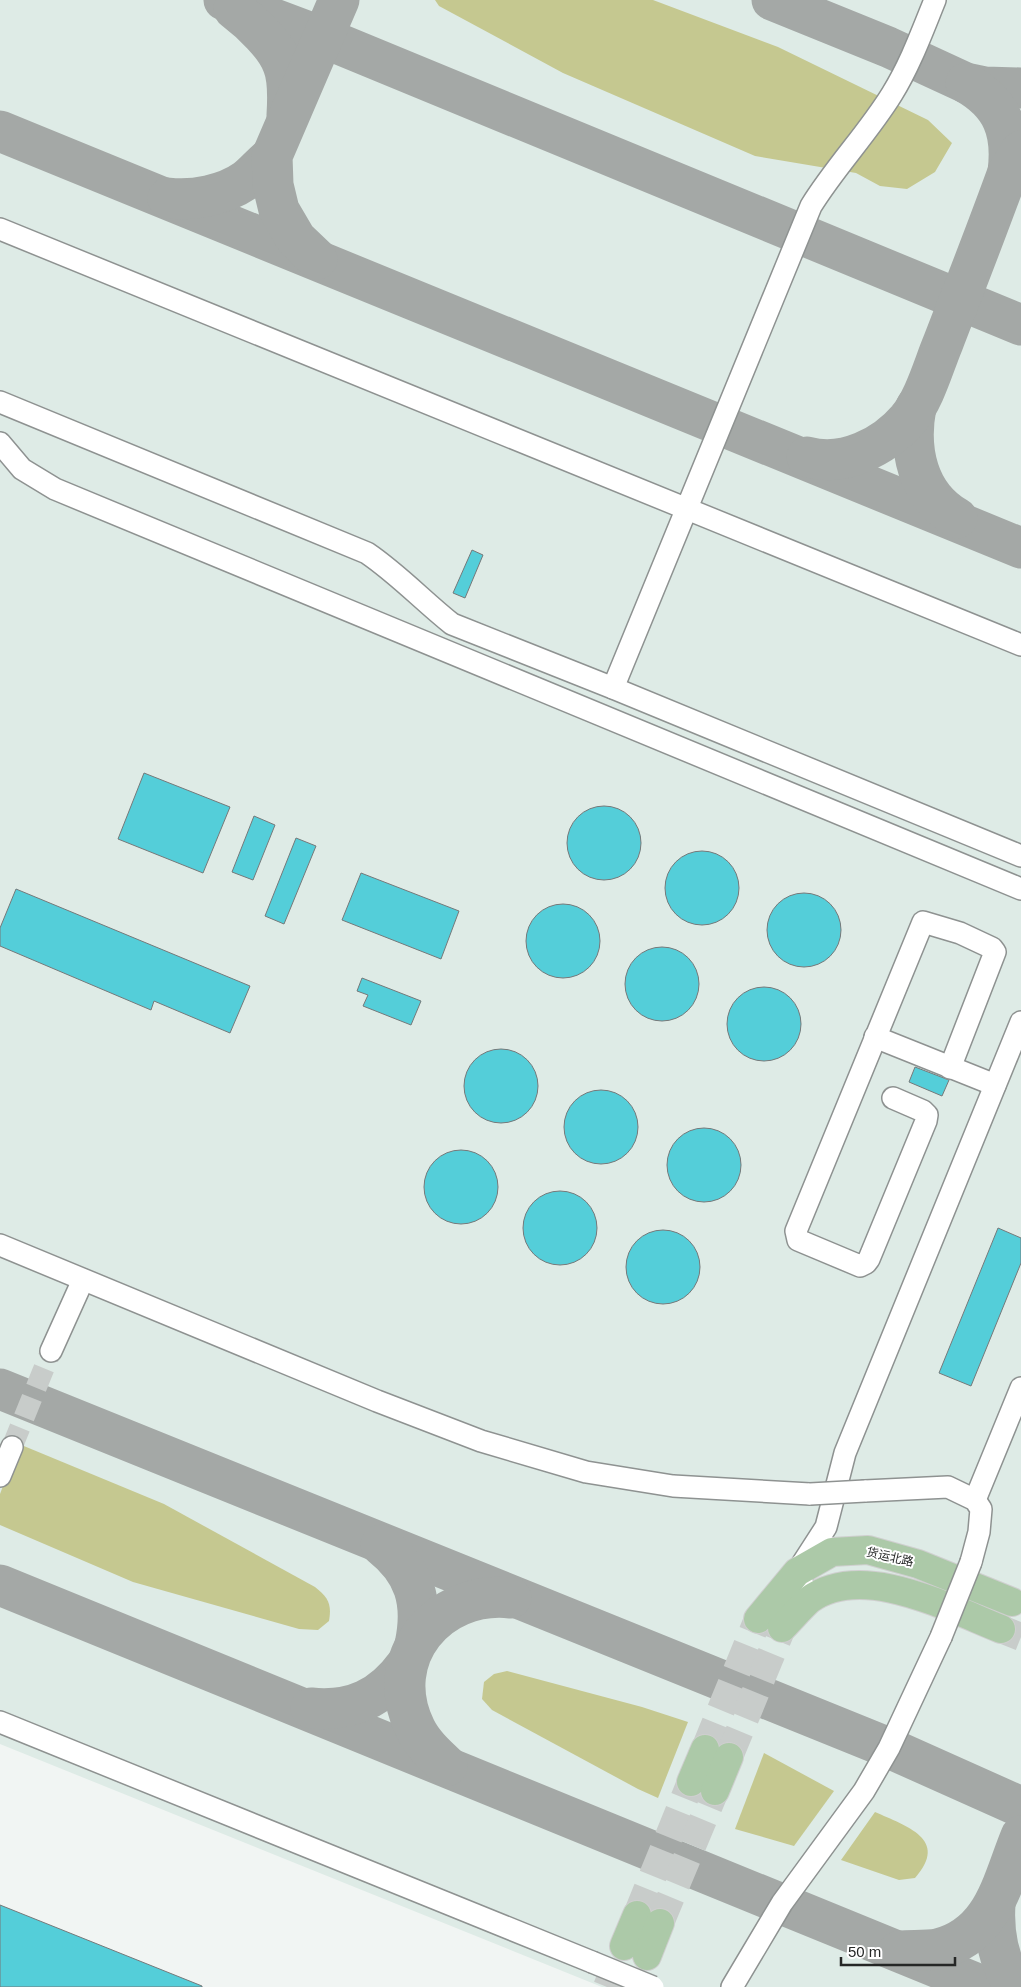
<svg xmlns="http://www.w3.org/2000/svg" width="1021" height="1987" font-family="Arial,'Noto Sans SC',sans-serif">
<style>
.built{fill:#deebe6}
.green{fill:#c5c890}
.lines{fill:none;stroke-linecap:round;stroke-linejoin:round}
.taxiway{stroke:#a4a8a6;stroke-width:41}
.building{fill:#54ced9;stroke:#75797a}
.minor-tunnel{stroke:#c8ccca;stroke-width:21;stroke-dasharray:21 11;stroke-linecap:butt}
.major-tunnel{stroke:#c8ccca;stroke-width:28;stroke-dasharray:28 14;stroke-linecap:butt}
.minor-casing{stroke:#8e9291;stroke-width:24}
.major-casing{stroke:#cfcfcf;stroke-width:30}
.minor{stroke:#fff;stroke-width:21}
.major{stroke:#acc9a8;stroke-width:28}
.minor-bridge-casing{stroke:#8e9291;stroke-width:24;stroke-linecap:butt}
.minor-bridge{stroke:#fff;stroke-width:21}
.labels{text-anchor:middle;dominant-baseline:central;stroke-width:4;stroke-linejoin:round;paint-order:stroke}
.street-label{font-size:12px;fill:#252726;stroke:#fff}
</style>
<rect width="100%" height="100%" fill="#f1f5f3"/>
<!-- built -->
<path class="built" d="M0,0h1021v1987h-419l-602,-243z"/>
<!-- green -->
<g class="green">
<path d="M435,0h218l125,47 150,73 24,23 -17,29 -28,17 -27,-3 -24,-13 -101,-17 -192,-83 -124,-67z"/>
<path d="M19,1444l145,60 151,83c13,10 17,17 14,34l-11,9 -19,-1 -166,-47 -133,-57v-31z"/>
<path d="M507,1671l135,36 46,15 -30,76 -20,-9 -146,-79 -10,-11 2,-17 10,-8z"/>
<path d="M764,1753l70,38 -40,55 -59,-17z"/>
<path d="M875,1812c31,14 75,27 40,66l-16,2 -58,-20z"/>
</g>
<g class="lines">
<!-- taxiway -->
<g class="taxiway">
<path d="M224,0l98,37 699,288"/>
<path d="M772,0l116,47 78,36 19,4 36,1"/>
<path d="M234,9c17,13 42,36 49,56 6,15 5,34 4,50"/>
<path d="M966,83c37,21 47,49 42,89"/>
<path d="M0,131l1021,417"/>
<path d="M168,198c25,3 57,-3 78,-18 9,-7 17,-17 26,-24"/>
<path d="M317,259l-21,-20 -17,-29 -6,-25 -1,-29 67,-156"/>
<path d="M916,407c-8,42 1,88 41,111"/>
<path d="M807,457c37,10 77,-10 101,-38 17,-21 25,-52 35,-76 22,-57 44,-113 65,-171l13,-21"/>
<path d="M0,1389l889,359 132,59"/>
<path d="M381,1545c34,27 43,57 34,100"/>
<path d="M0,1585l985,402"/>
<path d="M311,1708c41,4 71,-10 95,-43"/>
<path d="M447,1766c-12,-11 -25,-23 -32,-38 -34,-70 23,-138 96,-130"/>
<path d="M991,1914l4,-10c-2,30 3,57 20,83"/>
<path d="M899,1951c13,-1 27,0 39,-2 56,-14 64,-67 83,-113"/>
</g>
</g>
<!-- building -->
<g class="building">
<path d="M472,550l11,5 -18,43 -12,-5z"/>
<path d="M144,773l86,34 -27,66 -85,-34z"/>
<circle cx="604" cy="843" r="37"/>
<path d="M254,816l21,9 -22,55 -21,-8z"/>
<path d="M296,838l20,8 -32,78 -19,-8z"/>
<circle cx="702" cy="888" r="37"/>
<path d="M361,873l98,38 -18,48 -99,-39z"/>
<path d="M16,889l234,97 -20,47 -76,-32 -3,9 -151,-64v-18z"/>
<circle cx="804" cy="930" r="37"/>
<circle cx="563" cy="941" r="37"/>
<circle cx="662" cy="984" r="37"/>
<path d="M362,978l59,23 -10,24 -48,-19 5,-11 -11,-4z"/>
<circle cx="764" cy="1024" r="37"/>
<circle cx="501" cy="1086" r="37"/>
<path d="M915,1067l34,13 -7,16 -33,-14z"/>
<circle cx="601" cy="1127" r="37"/>
<circle cx="704" cy="1165" r="37"/>
<circle cx="461" cy="1187" r="37"/>
<circle cx="560" cy="1228" r="37"/>
<path d="M998,1228l23,10v25l-50,123 -32,-13z"/>
<circle cx="663" cy="1267" r="37"/>
<path d="M0,1905l202,81v1h-202z"/>
</g>
<g class="lines">
<!-- minor-tunnel -->
<path class="minor-tunnel" d="M12,1447l39,-96"/>
<!-- major-tunnel -->
<g class="major-tunnel">
<path d="M1001,1629l20,8"/>
<path d="M705,1749l53,-130"/>
<path d="M729,1757l53,-129"/>
<path d="M637,1915l54,-133"/>
<path d="M660,1923l55,-132"/>
<path d="M607,1987l17,-41"/>
</g>
<!-- minor casing -->
<g class="minor-casing">
<g id="minor">
<path d="M0,229l1021,416"/>
<path d="M0,402l367,151c31,21 56,48 85,71l161,64 408,168"/>
<path d="M0,443l22,26 33,20 966,400"/>
<path d="M613,688l198,-482c24,-39 57,-73 81,-112 18,-29 30,-62 43,-94"/>
<path d="M875,1037l120,48"/>
<path d="M893,1098l30,13 4,4 -1,6 -57,138 -3,4 -6,3 -62,-26 -2,-9 127,-309 37,11 32,15 3,4 -45,116"/>
<path d="M0,1245l377,156 104,40 105,31 87,14 137,8"/>
<path d="M51,1351l32,-71"/>
<path d="M0,1476l12,-29"/>
<path d="M865,1491l83,-4 27,13 6,9 -2,23 -8,30"/>
<path d="M975,1500l46,-112"/>
<path d="M810,1600l-13,-28 29,-45 19,-74 176,-431"/>
<path d="M0,1722l592,240"/>
<path d="M732,1987l50,-84 82,-112 25,-43 52,-111"/>
</g>
</g>
<!-- major casing -->
<g class="major-casing">
<g id="major">
<path d="M758,1619l39,-47 35,-20 36,-2 50,14 94,38"/>
<path d="M782,1628c9,-9 18,-20 27,-28 53,-39 139,8 192,29"/>
<path d="M691,1782l14,-33"/>
<path d="M715,1791l14,-34"/>
<path d="M624,1946l13,-31"/>
<path d="M647,1956l13,-33"/>
</g>
</g>
<!-- minor -->
<use href="#minor" class="minor"/>
<!-- major -->
<use href="#major" class="major"/>
<!-- minor-bridge casing -->
<g class="minor-bridge-casing">
<g id="minor-bridge">
<path d="M810,1494l55,-3"/>
<path d="M941,1637l30,-75"/>
<path d="M592,1962l61,25"/>
</g>
</g>
<!-- minor-bridge -->
<use href="#minor-bridge" class="minor-bridge"/>
</g>
<g class="labels">
<!-- street labels -->
<g class="street-label">
<text transform="translate(890 1557) rotate(13)">货运北路</text>
</g>
</g>
<!-- scale -->
<path d="M841 1957v8h114v-8" fill="none" stroke="#252726" stroke-width="2.5"/>
<text x="848" y="1957" font-size="15" fill="#252726" stroke="#ffffff" stroke-width="4" paint-order="stroke">50 m</text>
</svg>
